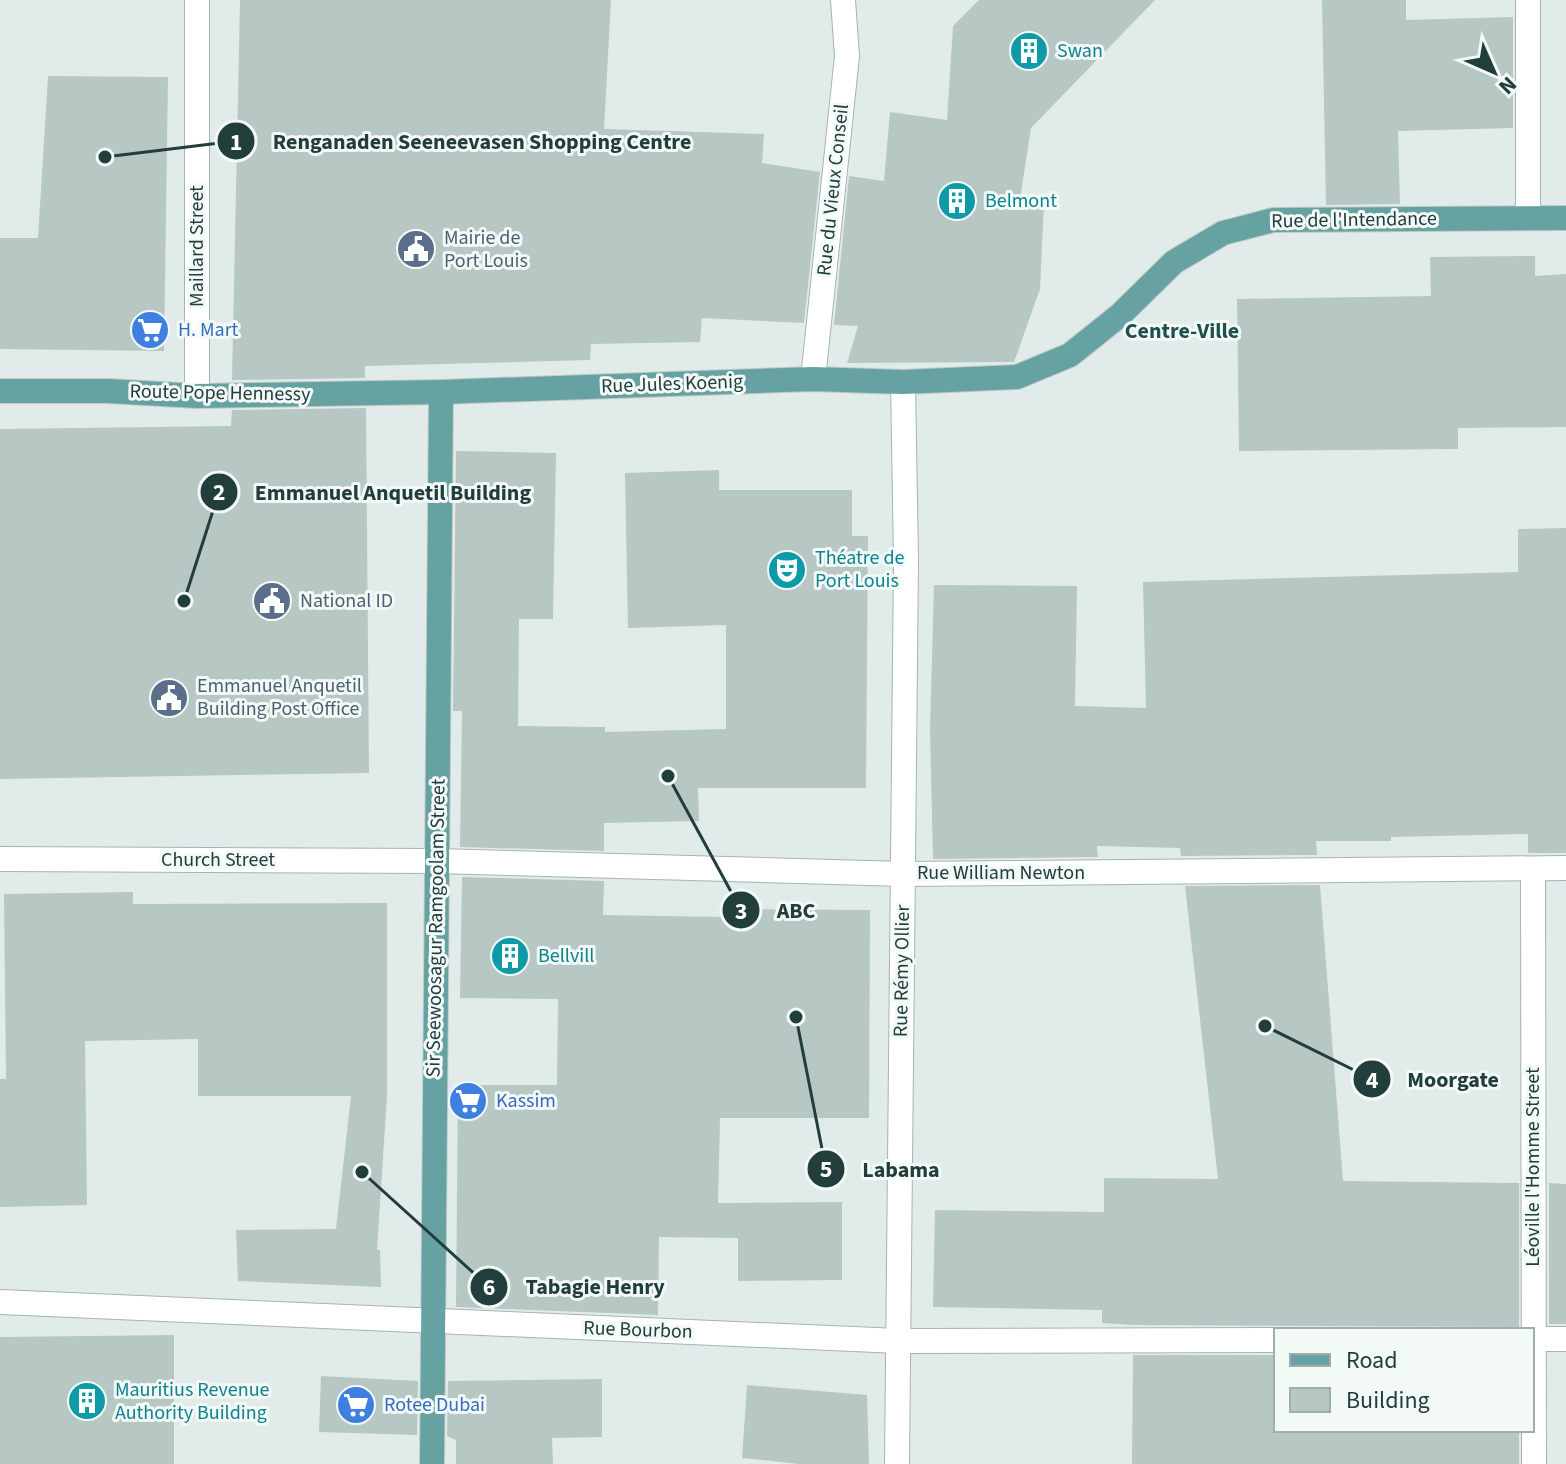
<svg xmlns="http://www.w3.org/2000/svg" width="1566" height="1464" font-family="'Source Sans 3',sans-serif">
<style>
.building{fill:#b7c7c4}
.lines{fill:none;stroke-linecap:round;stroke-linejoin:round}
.minor-casing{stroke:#a4b4b2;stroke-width:26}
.major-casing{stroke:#c1c9c8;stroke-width:26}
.minor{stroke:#fff;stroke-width:24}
.major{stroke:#65a2a1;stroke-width:24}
.labels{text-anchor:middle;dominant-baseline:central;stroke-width:6;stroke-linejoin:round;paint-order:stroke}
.culture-label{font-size:20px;fill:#0d838f;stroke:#f2f9f7;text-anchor:start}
.street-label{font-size:20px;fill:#213d3c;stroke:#f2f9f7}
.service-label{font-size:20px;fill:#4e5e75;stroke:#f2f9f7;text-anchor:start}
.shop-label{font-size:20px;fill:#366cbe;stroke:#f2f9f7;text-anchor:start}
.neighbourhood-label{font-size:22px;font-weight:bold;fill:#1d504f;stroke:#f2f9f7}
.leader{fill:none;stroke:#213d3c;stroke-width:3}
.callout-dot{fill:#213d3c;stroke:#f2f9f7;stroke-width:3}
.mark-label{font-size:24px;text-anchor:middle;font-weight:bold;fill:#fff}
.callout-label{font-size:22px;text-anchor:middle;font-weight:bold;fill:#213d3c;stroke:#f2f9f7;stroke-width:6;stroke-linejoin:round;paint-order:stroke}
</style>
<rect width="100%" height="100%" fill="#e1ecea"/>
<!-- building -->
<g class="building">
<path d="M240,0h371l-7,129 160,5 -2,29 58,9 -16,151 -102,-5 -2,24 -109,2 -1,16 -225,6v12l-133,2z"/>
<path d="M979,0h176l-124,128 -11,71 24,4 -4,86 -26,73 -167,1 11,-37 -24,-1 15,-149 35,5 6,-69 57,8 6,-94z"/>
<path d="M1322,0h84v20l107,-3v111l-115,3 2,73 -74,1z"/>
<path d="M48,76l120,1 -4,274 -164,-2v-111h38z"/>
<path d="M1535,256v20l31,-2v153l-108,1v21l-219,2 -2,-152 194,-3 -1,-39z"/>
<path d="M366,408l3,365 -369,6v-350l231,-3 1,-16z"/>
<path d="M456,451l100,2 -3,166h-34l-1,107 87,1v5l121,-3v-104l-98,3 -3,-155 94,-3v20h133v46h16l-2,252h-168l1,33 -95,2v28l-144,-4 2,-136h-9z"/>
<path d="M1566,528v325h-38v-19l-137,3v4h-75l1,14 -136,1 -1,-8 -83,-2 1,11 -165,2 -3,-130 4,-144 143,1 -2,120 71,2 -3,-126 375,-10v-43z"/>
<path d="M462,877l142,4 -1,34 121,2 -2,-8 148,1 -1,208h-149l-2,85 124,-1v78l-104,1v-43l-79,-1 -1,78 -202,-8 2,-222h99l1,-86 -98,-1z"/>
<path d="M1320,885l23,296 176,2v144l-386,-2 -31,-2v-13l-169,-3 2,-97 169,2v-34l114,1 -33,-293z"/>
<path d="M133,892v12l254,-1v193l-10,154h3l1,37 -143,-6 -2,-51 100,-1 15,-133h-153v-57l-113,2 2,164 -87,2v-128h6l-2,-185z"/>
<path d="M1549,1183l17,1v140h-17z"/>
<path d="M174,1335v129h-174v-127z"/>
<path d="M1133,1355h143v75h243v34h-387z"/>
<path d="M321,1376l97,5 -1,54 -98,-3z"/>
<path d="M602,1379v58l-50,1 1,26h-97v-24l-9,-4 1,-55z"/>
<path d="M747,1385l120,10 2,69h-70l-57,-6z"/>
</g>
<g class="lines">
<!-- minor casing -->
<g class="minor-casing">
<g id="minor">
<path d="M197,0v396"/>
<path d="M1528,217v-217"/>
<path d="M813,379l34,-323 -4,-56"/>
<path d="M0,859l437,2 467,13 662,-6"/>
<path d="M1533,869l1,595"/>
<path d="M0,1302l899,39 377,-1"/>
<path d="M1532,1339h34"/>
<path d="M897,1464l9,-904 -3,-178"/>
</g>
</g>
<!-- major casing -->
<g class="major-casing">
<g id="major">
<path d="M0,391h108l89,5 244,-4 372,-13 90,3 114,-5 53,-22 50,-40 54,-53 49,-29 50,-13 293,-2"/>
<path d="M432,1464l9,-1072"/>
</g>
</g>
<!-- minor -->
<use href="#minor" class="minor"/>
<!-- major -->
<use href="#major" class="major"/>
</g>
<!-- icons -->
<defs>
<g id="building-disc" transform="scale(2)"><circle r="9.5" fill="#0f9aa8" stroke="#f2f9f7"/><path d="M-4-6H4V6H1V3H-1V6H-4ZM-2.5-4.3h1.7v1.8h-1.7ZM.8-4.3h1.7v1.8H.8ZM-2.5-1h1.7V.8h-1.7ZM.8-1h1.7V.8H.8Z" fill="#fff"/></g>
<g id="civic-disc" transform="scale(2)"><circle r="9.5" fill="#5c6f8a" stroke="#f2f9f7"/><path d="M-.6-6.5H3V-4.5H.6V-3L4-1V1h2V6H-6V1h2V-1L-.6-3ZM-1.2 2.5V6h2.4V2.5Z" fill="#fff"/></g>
<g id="supermarket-disc" transform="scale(2)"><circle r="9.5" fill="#3f7fe0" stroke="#f2f9f7"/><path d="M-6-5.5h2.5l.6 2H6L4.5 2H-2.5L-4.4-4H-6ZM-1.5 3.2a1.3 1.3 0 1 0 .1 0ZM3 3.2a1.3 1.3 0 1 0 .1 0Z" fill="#fff"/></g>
<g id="theatre-disc" transform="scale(2)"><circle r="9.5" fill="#0f9aa8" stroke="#f2f9f7"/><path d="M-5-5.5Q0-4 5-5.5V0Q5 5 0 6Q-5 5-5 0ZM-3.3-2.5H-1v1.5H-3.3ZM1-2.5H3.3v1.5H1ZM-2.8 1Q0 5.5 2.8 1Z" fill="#fff"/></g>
</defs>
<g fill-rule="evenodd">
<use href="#building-disc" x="1029" y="51"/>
<use href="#building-disc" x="957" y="201"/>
<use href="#civic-disc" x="416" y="249"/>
<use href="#supermarket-disc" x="150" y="330"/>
<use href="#theatre-disc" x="787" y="570"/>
<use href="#civic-disc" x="272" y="601"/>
<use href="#civic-disc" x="169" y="698"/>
<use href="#building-disc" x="510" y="956"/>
<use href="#supermarket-disc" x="468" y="1101"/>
<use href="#building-disc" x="87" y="1401"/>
<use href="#supermarket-disc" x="356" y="1405"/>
</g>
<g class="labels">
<!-- culture labels -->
<g class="culture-label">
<text x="1057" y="51">Swan</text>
<text x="985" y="201">Belmont</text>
<text x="815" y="558">Théatre de<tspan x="815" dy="23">Port Louis</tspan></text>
<text x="538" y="956">Bellvill</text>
<text x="115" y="1390">Mauritius Revenue<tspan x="115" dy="23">Authority Building</tspan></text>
</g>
<!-- street labels -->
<g class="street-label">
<text transform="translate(833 190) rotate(-84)">Rue du Vieux Conseil</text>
<text transform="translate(1354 220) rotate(-1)">Rue de l'Intendance</text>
<text transform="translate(197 246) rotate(-90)">Maillard Street</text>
<text transform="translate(672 384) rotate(-2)">Rue Jules Koenig</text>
<text transform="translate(220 393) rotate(1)">Route Pope Hennessy</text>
<text x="218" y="860">Church Street</text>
<text x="1001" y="873">Rue William Newton</text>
<text transform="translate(436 928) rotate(-89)">Sir Seewoosagur Ramgoolam Street</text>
<text transform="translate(902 971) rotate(-89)">Rue Rémy Ollier</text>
<text transform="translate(1533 1167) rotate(-90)">Léoville l'Homme Street</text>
<text transform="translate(638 1330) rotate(2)">Rue Bourbon</text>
</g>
<!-- service labels -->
<g class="service-label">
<text x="444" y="238">Mairie de<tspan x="444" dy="23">Port Louis</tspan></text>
<text x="300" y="601">National ID</text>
<text x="197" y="686">Emmanuel Anquetil<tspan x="197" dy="23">Building Post Office</tspan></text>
</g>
<!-- shop labels -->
<g class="shop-label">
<text x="178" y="330">H. Mart</text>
<text x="496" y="1101">Kassim</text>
<text x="384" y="1405">Rotee Dubai</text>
</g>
<!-- neighbourhood labels -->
<g class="neighbourhood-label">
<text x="1182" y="331">Centre-Ville</text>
</g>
</g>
<!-- callouts -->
<path class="leader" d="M105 157L236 141M184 601L219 492M668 776L741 910M1265 1026L1372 1079M796 1017L826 1169M362 1172L489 1287"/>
<g class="callout-dot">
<circle cx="105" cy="157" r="8"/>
<circle cx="184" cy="601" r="8"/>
<circle cx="668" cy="776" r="8"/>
<circle cx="1265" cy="1026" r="8"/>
<circle cx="796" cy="1017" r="8"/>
<circle cx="362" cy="1172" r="8"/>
<circle cx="236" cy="141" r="20"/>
<circle cx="219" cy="492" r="20"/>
<circle cx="741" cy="910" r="20"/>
<circle cx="1372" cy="1079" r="20"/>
<circle cx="826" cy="1169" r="20"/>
<circle cx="489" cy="1287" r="20"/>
</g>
<g class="mark-label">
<text x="236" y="150">1</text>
<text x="219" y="500">2</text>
<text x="741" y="919">3</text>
<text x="1372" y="1088">4</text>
<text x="826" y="1177">5</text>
<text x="489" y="1295">6</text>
</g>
<g class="callout-label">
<text x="482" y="149">Renganaden Seeneevasen Shopping Centre</text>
<text x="393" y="500">Emmanuel Anquetil Building</text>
<text x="796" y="918">ABC</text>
<text x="1453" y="1087">Moorgate</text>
<text x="901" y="1177">Labama</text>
<text x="595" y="1294">Tabagie Henry</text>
</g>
<!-- legend -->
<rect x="1274" y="1328" width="260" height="104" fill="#f2f9f7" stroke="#9eaeac" stroke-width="2"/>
<rect x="1290" y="1354" width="40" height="12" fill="#65a2a1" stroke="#9eaeac" stroke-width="2"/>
<text x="1346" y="1368" font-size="24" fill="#213d3c">Road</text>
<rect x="1290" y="1388" width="40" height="24" fill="#b7c7c4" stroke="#9eaeac" stroke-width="2"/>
<text x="1346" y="1408" font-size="24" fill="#213d3c">Building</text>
<!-- north arrow -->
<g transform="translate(1494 72) rotate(135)" stroke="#f2f9f7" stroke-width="6" paint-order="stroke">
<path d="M0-6L14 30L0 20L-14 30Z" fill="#213d3c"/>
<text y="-12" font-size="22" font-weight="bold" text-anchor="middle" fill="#213d3c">N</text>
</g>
</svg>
